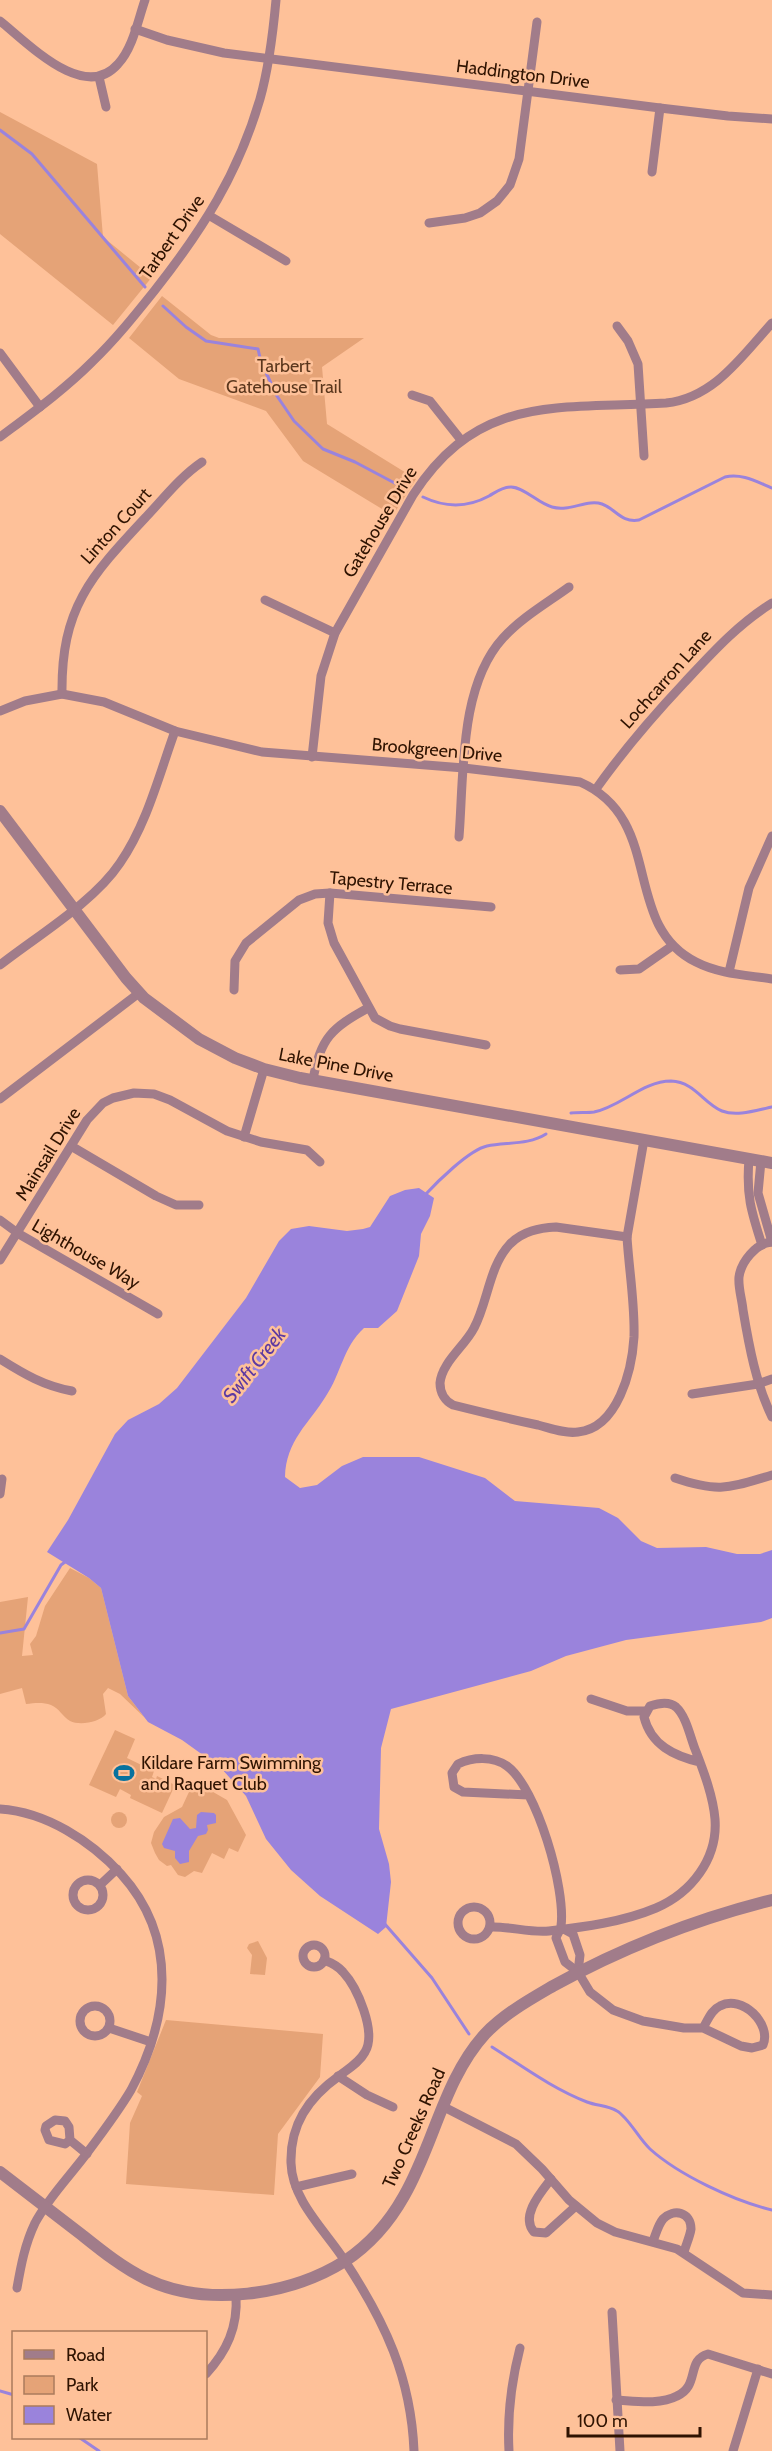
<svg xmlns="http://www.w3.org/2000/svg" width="772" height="2451" font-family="Cabin,sans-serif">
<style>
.green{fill:#e5a377}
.water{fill:#9a83dc}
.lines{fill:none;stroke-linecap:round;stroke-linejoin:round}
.stream{stroke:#9a83dc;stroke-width:3}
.minor{stroke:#a17c8a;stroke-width:9}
.tertiary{stroke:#a17c8a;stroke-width:12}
.labels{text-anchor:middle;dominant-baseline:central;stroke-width:5;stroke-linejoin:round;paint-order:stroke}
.street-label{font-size:18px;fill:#2f1301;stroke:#fec199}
.park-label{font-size:18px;fill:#5b371d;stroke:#fec199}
.poi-label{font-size:18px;fill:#2f1301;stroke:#fec199;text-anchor:start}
.water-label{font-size:20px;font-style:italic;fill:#5d3aa2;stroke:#fec199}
</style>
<rect width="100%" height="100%" fill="#fec199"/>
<!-- green -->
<g class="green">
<path d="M0,112l97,52 6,73 49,40 -39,48 -113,-91z"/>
<path d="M162,296l49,39 8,3h145l-42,29 5,57 89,55 -21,33h-8l-84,-51 -37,-50 -87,-32 -50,-41z"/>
<path d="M70,1568l19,10 12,10 27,108 16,21 -24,-23 -12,-6 -5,6 3,20c-6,8 -26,12 -36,7 -7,-4 -11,-13 -19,-16 -8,-3 -16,-2 -25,-1l-4,-16 -22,6v-92l28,-5 -6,59 11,-1 -3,-11 6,-8 9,-30z"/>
<path d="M115,1730l20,9 -8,19 27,13 -2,6 4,2 1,-3 18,9 -13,28 -32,-15 1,-3 -11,-6 -4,8 -27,-12z"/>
<path d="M194,1781l33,19 19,35 -8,17 -9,-4 -5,11 -12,-6 -10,20 -8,-2 -9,6 -7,-2 -7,-10 -4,1 -8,-6 -4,-7 -4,-10 3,-11 10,-15 18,-10z"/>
<circle cx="119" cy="1820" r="8"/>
<path d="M258,1941l9,17 -2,17 -15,-1 2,-19 -5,-7 2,-4z"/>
<path d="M166,2020l157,14 -3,43 -42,57 -4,61 -148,-11 4,-61 12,-27 -5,-4z"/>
</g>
<!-- water -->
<g class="water">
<path d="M419,1188l15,10 -4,18 -9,18 -2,22 -22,55 -19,17h-14c-21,19 -23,46 -38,68 -17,28 -40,44 -41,81l15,11 17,-3 25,-19 21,-9h56l66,21 30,23 84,7 19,10 23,23 16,7 49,-1 31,7h23l12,-4v68l-11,4 -135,18 -60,16 -35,15 -140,38 -10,39 -2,81 10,35 2,18 -5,45 -8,7 -58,-38 -29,-26 -25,-31 -20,-43 -25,-28 -39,-28 -34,-18 -20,-26 -27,-108 -12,-10 -42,-26 21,-32 47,-86 13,-14 31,-16 18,-16 69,-90 33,-57 12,-12 18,-3 38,5 16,-2 7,-2 20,-31 15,-6z"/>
<path d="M201,1812l13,1 2,2v8l-9,2 1,5 -2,4 -8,2 -9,15v11l-9,2 -5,-6v-7l-11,-3 -2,-4 11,-25 7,-1 10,11 6,-1 1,-13z"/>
</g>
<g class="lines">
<!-- stream -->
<g class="stream">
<path d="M0,130l32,24 113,133"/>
<path d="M163,306l23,21 20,14 52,8 3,13 16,34 17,25 29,28 32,13 49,26"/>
<path d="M423,497c23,11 44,11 66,-1 7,-4 13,-9 22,-9 13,0 28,17 41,20 18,5 35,-8 50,-3 14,5 19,19 37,16l86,-43c17,-4 32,5 47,11"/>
<path d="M571,1113c8,-1 16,0 23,-1 26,-5 49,-31 77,-31 24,1 32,22 51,30 15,6 35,-1 50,-4"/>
<path d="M424,1196c13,-14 45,-46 63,-50 19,-4 42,-1 59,-12"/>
<path d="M0,1633l24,-4 37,-64 4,-3"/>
<path d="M384,1923l48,55 37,56"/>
<path d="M492,2047c30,19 61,42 95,55 10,4 21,3 30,9 11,6 22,28 33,38 29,26 84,52 122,61"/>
<path d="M0,2391l14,4"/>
<path d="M80,2438l19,13"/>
</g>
<!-- minor -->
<g class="minor">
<path d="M0,21c28,22 84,82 118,43 15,-16 20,-44 27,-64"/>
<path d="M135,29l32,11 57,13 436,55 68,8 44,3"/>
<path d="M99,77l7,30"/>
<path d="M652,172l8,-64"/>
<path d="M210,216l76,45"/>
<path d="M429,223l36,-5 15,-5 17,-12 13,-16 9,-26 18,-137"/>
<path d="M617,326l11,15 10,23 6,92"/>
<path d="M0,353l40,54"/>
<path d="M412,395l18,6 31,39"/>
<path d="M0,437c32,-24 64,-47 92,-75 23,-22 43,-47 63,-72 48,-61 83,-116 105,-191 9,-32 13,-66 16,-99"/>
<path d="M265,600l70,33"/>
<path d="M62,694c-1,-86 28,-117 84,-177 18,-19 34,-40 56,-55"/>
<path d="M0,711l25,-10 37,-7 42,8 71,29 87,21 202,16 116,14c86,38 40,142 116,180 23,12 51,13 76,17"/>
<path d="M312,757l9,-81 14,-43 78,-138c67,-103 146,-85 253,-92 48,-5 76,-47 106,-80"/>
<path d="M596,789c27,-38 56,-72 88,-106 28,-30 53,-58 88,-80"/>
<path d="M459,837c5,-62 0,-151 44,-199 18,-20 44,-35 66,-51"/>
<path d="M330,893l-2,30 6,20 41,75 15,8 10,3 86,16"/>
<path d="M0,965c37,-29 94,-63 120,-102 27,-39 39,-88 55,-132"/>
<path d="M620,970l19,-1 33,-23"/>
<path d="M729,972l20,-84 23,-52"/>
<path d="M234,990l1,-29 11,-18 53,-43 16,-6 15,-1 161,14"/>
<path d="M313,1080c7,-42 19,-52 55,-72"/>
<path d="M0,1099l139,-106"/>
<path d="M244,1137l20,-68"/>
<path d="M71,1146l85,50 20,9h23"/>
<path d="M749,1159c-3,36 2,52 13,86"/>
<path d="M761,1161l-3,32 14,49"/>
<path d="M0,1220l19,14 139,80"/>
<path d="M556,1227l71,10c2,33 8,67 7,100 -2,33 -16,91 -56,95 -13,2 -28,-4 -40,-7 -28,-6 -57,-13 -85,-20 -8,-4 -13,-12 -13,-22 2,-21 25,-37 34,-55 14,-26 15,-62 36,-84 13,-13 29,-16 46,-17z"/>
<path d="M627,1237l17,-97"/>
<path d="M772,1242c-16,1 -31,20 -33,35 -1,11 3,22 4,33 6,36 13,74 29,107"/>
<path d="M0,1260l87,-140 16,-17 10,-5 21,-5 20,1 16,6 57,31 34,11 46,8 13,12"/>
<path d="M0,1359c24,15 44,27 72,32"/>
<path d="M692,1394l66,-10 14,-5"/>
<path d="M675,1478c45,15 53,10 97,-3"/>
<path d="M0,1494l2,-15"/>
<path d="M591,1699l36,12h19"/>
<path d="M528,1795l-65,-3 -9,-5 -2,-14 6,-9c15,-7 35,-8 49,2 30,22 59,123 54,160 0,4 -4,8 -5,12l9,24 13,10 12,20 23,18 30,11 41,7h19l38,18 11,2 11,-3c9,-21 -21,-51 -43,-39 -9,4 -12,14 -17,22"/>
<path d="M0,1809c46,3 91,32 121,65 58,64 48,145 10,216 -13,22 -29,43 -44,63 -17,23 -39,45 -52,70 -10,21 -14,42 -18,65"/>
<circle cx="88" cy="1895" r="15"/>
<path d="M100,1885l17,-16"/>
<circle cx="474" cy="1923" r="16"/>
<path d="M490,1927c19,-1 40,6 59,4 35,-4 74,-9 107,-23 35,-15 62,-49 59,-89 -2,-24 -12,-49 -20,-70 -5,-13 -9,-33 -19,-42 -7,-6 -17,-4 -26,-1l-6,11c7,28 30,39 56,45"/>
<path d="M562,1928l11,6 7,21 -2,17"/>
<circle cx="314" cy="1956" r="11"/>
<path d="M324,1960c8,3 14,6 19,12 14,15 34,60 22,80 -6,11 -17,17 -26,24 -31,22 -49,49 -48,87 1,38 35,68 54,98 40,61 66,116 69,190"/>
<circle cx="95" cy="2021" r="15"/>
<path d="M109,2028l42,14"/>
<path d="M338,2076l29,19 26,12"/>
<path d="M444,2107l72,37 26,25 27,31 28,23 18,9 62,17 66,44 29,2"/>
<path d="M70,2140l-1,-13 -4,-6 -10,-1 -9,6 -1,4 4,10 16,4 5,-4 17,14"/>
<path d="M551,2179c-10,13 -31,37 -17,53l12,1 30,-27"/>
<path d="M296,2187l56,-13"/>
<path d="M653,2241c3,-7 5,-16 10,-22 11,-11 28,-7 28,10 -1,7 -5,16 -7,23"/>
<path d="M612,2312l8,139"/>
<path d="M206,2374c21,-23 32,-47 30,-79"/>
<path d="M616,2400c19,1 44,5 61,-4 23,-10 9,-36 31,-42l64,20"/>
<path d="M509,2451c-2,-36 2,-68 11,-103"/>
<path d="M733,2451l25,-82"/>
</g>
<!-- tertiary -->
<g class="tertiary">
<path d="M0,811l126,167 18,20 55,41 36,19 29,11 36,9 472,85"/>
<path d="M0,2172c27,21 55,42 82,63 20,16 41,33 64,44 60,29 145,16 199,-18 24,-16 45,-40 59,-65 30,-52 40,-117 81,-162 19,-20 44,-34 68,-48 69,-38 143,-67 219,-86"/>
</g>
</g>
<!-- icons -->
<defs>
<g id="stadium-bare" transform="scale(1.62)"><path d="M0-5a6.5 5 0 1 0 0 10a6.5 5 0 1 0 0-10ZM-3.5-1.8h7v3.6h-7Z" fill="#07729e" stroke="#fec199" stroke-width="2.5" paint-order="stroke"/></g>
</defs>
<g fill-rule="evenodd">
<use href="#stadium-bare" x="124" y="1773"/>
</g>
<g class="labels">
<!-- street labels -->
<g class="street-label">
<text transform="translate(523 74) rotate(7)">Haddington Drive</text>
<text transform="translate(172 237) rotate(-55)">Tarbert Drive</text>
<text transform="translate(380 522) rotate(-59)">Gatehouse Drive</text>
<text transform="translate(116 526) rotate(-48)">Linton Court</text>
<text transform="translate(666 679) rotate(-48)">Lochcarron Lane</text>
<text transform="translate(437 750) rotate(5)">Brookgreen Drive</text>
<text transform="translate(391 883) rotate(5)">Tapestry Terrace</text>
<text transform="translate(336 1065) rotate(11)">Lake Pine Drive</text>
<text transform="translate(48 1154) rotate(-58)">Mainsail Drive</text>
<text transform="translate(86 1254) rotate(30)">Lighthouse Way</text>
<text transform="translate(414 2128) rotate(-66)">Two Creeks Road</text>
</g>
<!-- park labels -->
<g class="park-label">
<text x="284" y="366">Tarbert<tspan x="284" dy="21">Gatehouse Trail</tspan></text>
</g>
<!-- poi labels -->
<g class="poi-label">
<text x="141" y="1763">Kildare Farm Swimming<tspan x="141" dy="21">and Raquet Club</tspan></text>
</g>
<!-- water labels -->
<g class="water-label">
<text transform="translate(254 1365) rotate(-52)">Swift Creek</text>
</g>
</g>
<!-- legend -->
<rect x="12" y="2331" width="195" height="108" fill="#fec199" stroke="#ab7b5c" stroke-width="1.5"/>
<rect x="24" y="2350" width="30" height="9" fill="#a17c8a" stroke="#ab7b5c" stroke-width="1.5"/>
<text x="66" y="2361" font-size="18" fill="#2f1301">Road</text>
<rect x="24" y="2376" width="30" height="18" fill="#e5a377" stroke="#ab7b5c" stroke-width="1.5"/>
<text x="66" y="2391" font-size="18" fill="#2f1301">Park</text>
<rect x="24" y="2406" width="30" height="18" fill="#9a83dc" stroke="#ab7b5c" stroke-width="1.5"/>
<text x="66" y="2421" font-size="18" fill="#2f1301">Water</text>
<!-- scale -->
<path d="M568 2427v9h132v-9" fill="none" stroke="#2f1301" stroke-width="3"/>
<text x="577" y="2427" font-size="18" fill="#2f1301" stroke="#fec199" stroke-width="4.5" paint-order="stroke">100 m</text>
</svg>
